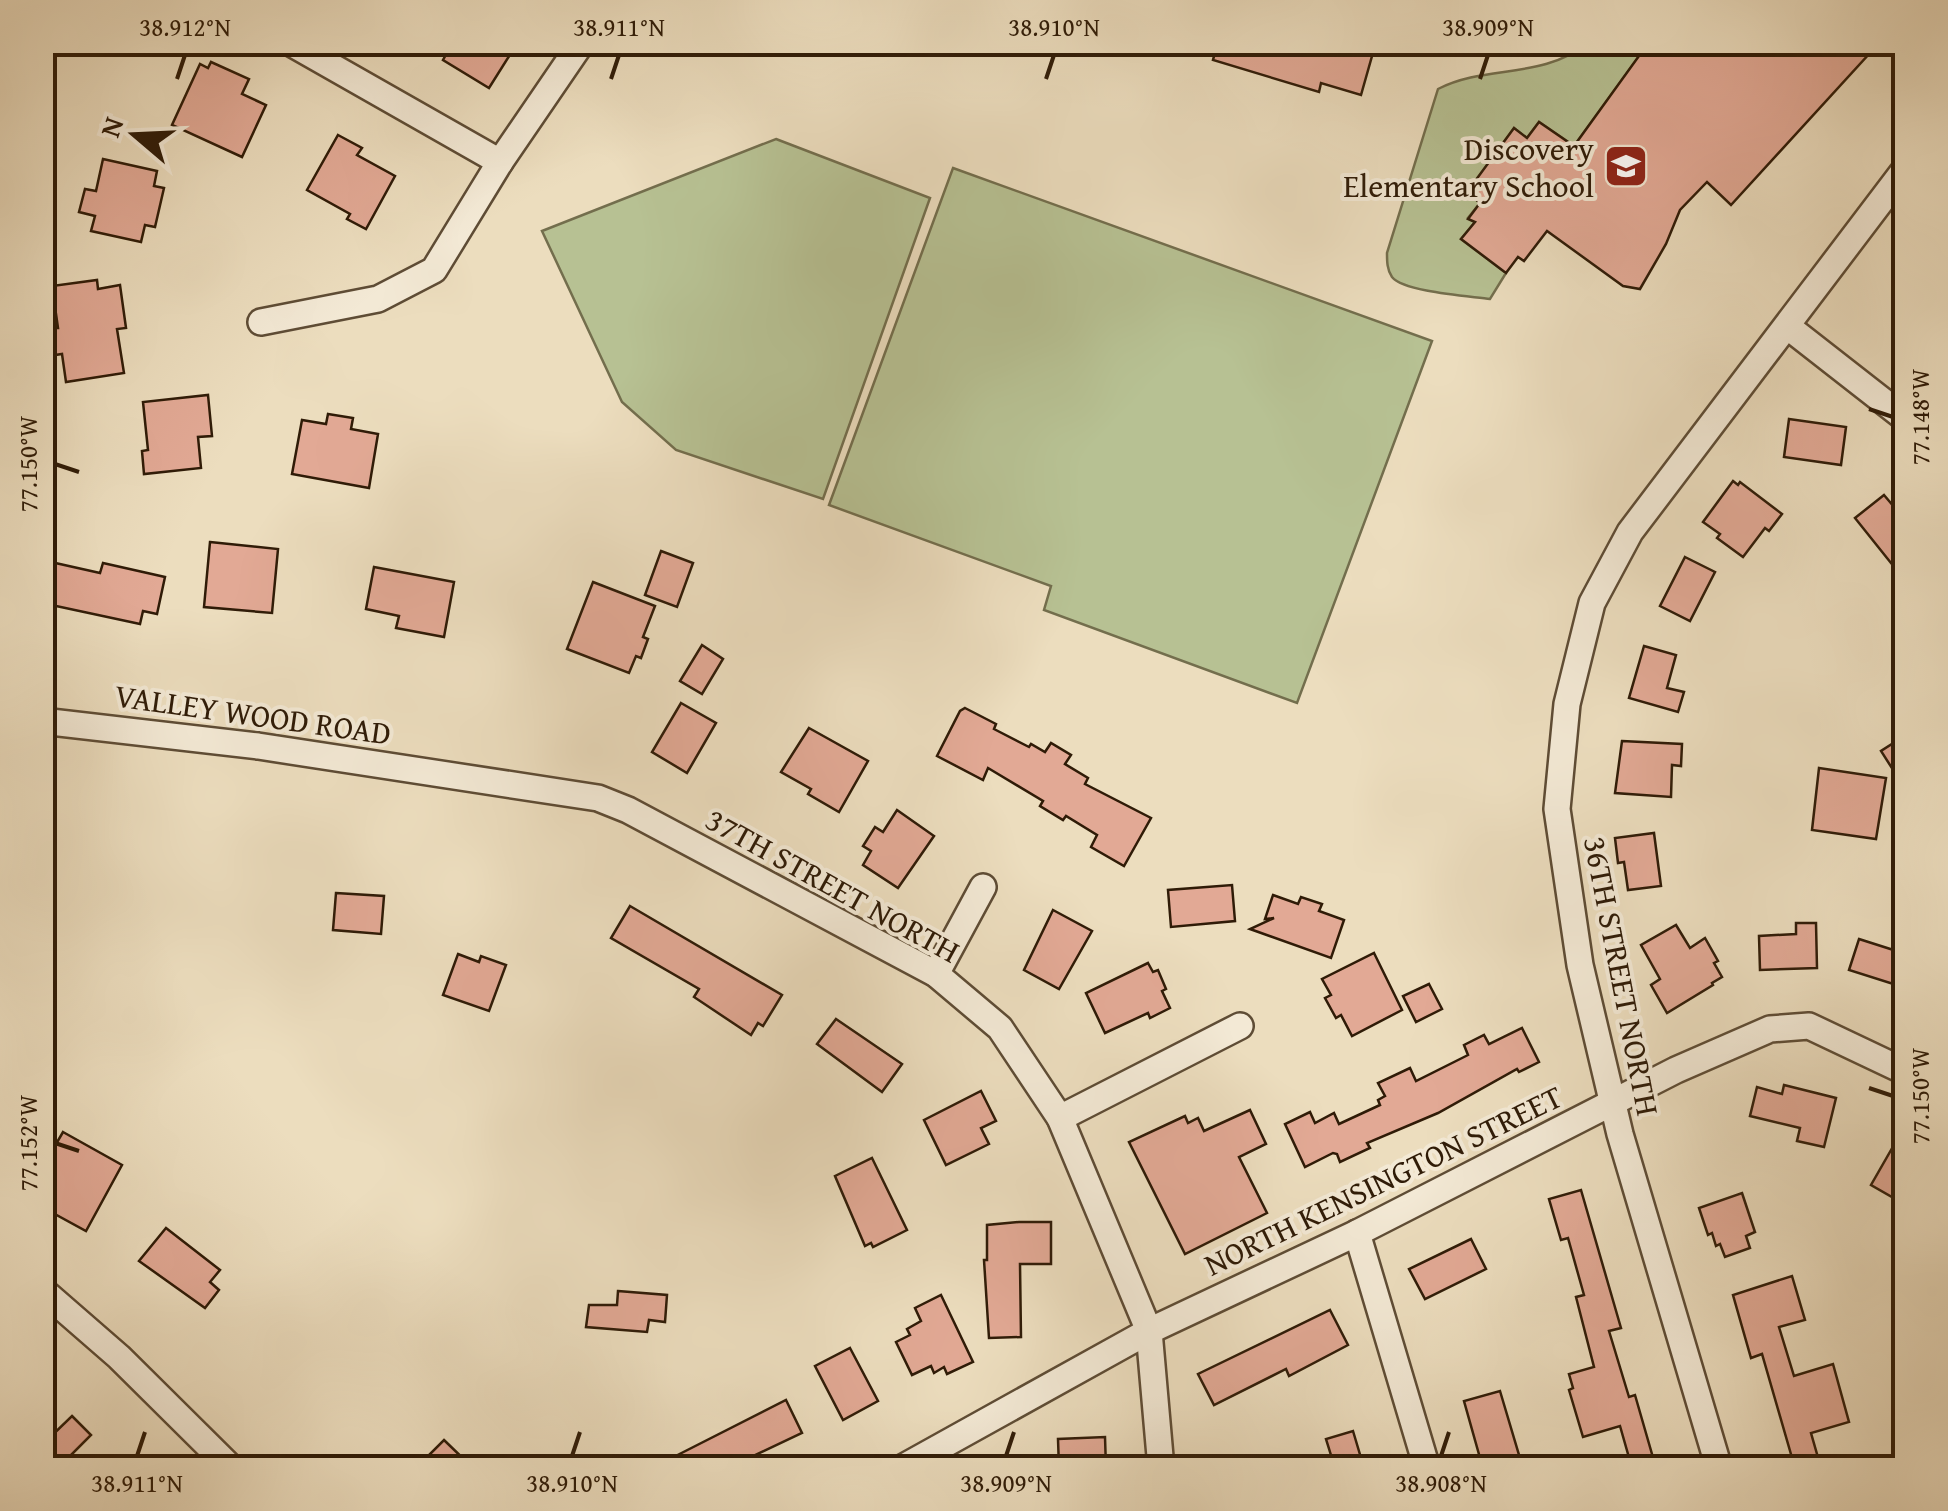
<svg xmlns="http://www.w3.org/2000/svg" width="1948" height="1511" font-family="'Gentium Book Plus',serif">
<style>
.green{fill:#b7c193;stroke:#736e4d;stroke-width:2.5}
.building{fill:#e2a995;stroke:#2f1b07;stroke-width:2.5}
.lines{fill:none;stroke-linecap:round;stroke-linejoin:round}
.street-casing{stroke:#5e4c35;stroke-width:30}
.street{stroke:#f3e9d5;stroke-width:25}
.ticks{fill:none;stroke:#2f1b07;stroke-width:4}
.labels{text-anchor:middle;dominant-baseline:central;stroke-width:8;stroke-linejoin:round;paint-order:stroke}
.poi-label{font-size:32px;fill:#2f1b07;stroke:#f3e9d5;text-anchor:end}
.street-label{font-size:32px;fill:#2f1b07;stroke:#f3e9d5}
.neatline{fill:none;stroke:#2f1b07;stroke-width:4}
.ticks-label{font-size:25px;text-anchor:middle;fill:#2f1b07}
</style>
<rect width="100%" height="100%" fill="#ecddbe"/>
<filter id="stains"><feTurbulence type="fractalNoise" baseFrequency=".002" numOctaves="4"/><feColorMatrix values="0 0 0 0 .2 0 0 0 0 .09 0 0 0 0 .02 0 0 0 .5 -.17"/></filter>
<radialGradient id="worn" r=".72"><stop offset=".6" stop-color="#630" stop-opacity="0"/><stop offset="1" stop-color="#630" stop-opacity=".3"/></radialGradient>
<!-- green -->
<g class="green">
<path d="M1588,43h61l-75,103 -35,-24 -12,16 -13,-10 -46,64 12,11 -12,15 7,4 -14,17 45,34 -16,26c-21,-3 -86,-7 -98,-22 -5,-7 -5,-16 -5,-24l51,-164c49,-25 103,-9 150,-46z"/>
<path d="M776,139l154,59 -107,301 -147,-49 -54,-48 -80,-171z"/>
<path d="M953,168l479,173 -135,362 -253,-93 7,-24 -222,-81z"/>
</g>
<!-- building -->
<g class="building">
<path d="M453,42h65l-29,46 -46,-28z"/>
<path d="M1218,42h158l-15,53 -40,-12 -2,9 -106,-32z"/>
<path d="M1649,42h231l-149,163 -24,-23 -27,28 -14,34 -26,45 -17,-3 -76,-55 -23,30 -6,-4 -12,16 -45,-34 14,-17 -7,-3 12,-16 -13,-11 47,-64 13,10 12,-16 35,24z"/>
<path d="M211,62l38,17 -7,15 24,11 -24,52 -70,-32 28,-61 8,4z"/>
<path d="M338,135l24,13 -5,7 38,21 -29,53 -19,-10 3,-5 -43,-24z"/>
<path d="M103,159l54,12 -3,15 10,2 -9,39 -10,-2 -4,17 -50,-11 4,-15 -16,-4 6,-23 11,2z"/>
<path d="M97,280l1,9 22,-4 6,43 -9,1 7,44 -58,9 -4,-28 -7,1 -4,-27h7l-6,-42z"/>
<path d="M208,395l4,41 -14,1 3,31 -57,6 -2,-23 6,-1 -5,-48z"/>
<path d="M328,414l25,4 -2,11 27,5 -9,54 -77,-14 10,-54 24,4z"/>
<path d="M1789,419l57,8 -5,38 -57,-8z"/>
<path d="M1733,481l5,4 2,-3 42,32 -13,17 -4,-3 -22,29 -26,-19 3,-4 -17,-12z"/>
<path d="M1884,495l22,26v30l-15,12 -36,-45z"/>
<path d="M210,542l68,7 -6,64 -68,-6z"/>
<path d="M661,551l32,12 -16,44 -32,-12z"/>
<path d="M1685,557l30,15 -25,49 -30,-15z"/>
<path d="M42,560l58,13 3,-10 62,14 -8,37 -14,-3 -3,13 -98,-21z"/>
<path d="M374,567l80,15 -10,55 -48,-9 3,-12 -33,-7z"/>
<path d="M593,582l62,24 -12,31 5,2 -7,19 -5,-2 -7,17 -62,-24z"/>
<path d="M702,645l21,14 -21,35 -22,-13z"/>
<path d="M1644,646l32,9 -9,33 17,4 -6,20 -49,-14z"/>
<path d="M681,703l35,20 -29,50 -35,-21z"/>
<path d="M965,708l31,16 -2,5 35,18 2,-3 14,8 6,-9 20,12 -6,9 23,14 -3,6 66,34 -27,48 -33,-19 6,-12 -31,-19 -3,4 -23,-14 3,-5 -55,-33 -5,12 -46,-24 23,-45z"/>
<path d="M809,728l59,33 -29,51 -31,-18 3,-5 -30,-17z"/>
<path d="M1906,735v55l-25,-39z"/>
<path d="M1622,741l60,3 -1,22 -9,-1 -1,32 -56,-4z"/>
<path d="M1819,768l67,10 -10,61 -64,-9z"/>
<path d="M897,810l37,26 -36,52 -35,-23 8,-14 -8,-5 12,-19 8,5z"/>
<path d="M1654,833l7,53 -33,4 -4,-28 -6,1 -3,-25z"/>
<path d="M1232,885l3,36 -64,6 -3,-37z"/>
<path d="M336,893l48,3 -3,38 -48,-4z"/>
<path d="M1273,895l25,9 3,-7 21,7 -3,7 25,9 -13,38 -81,-29 24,-11 -9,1z"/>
<path d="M630,906l152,89 -19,31 -5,-3 -7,12 -57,-38 5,-8 -88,-51z"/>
<path d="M1053,910l39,21 -33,58 -35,-19z"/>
<path d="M1796,923h20l1,45 -57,2 -1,-34 37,-2z"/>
<path d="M1676,925l14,23 15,-10 13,23 -4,2 8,14 -10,6 1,2 -46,28 -16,-28 9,-6 -19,-34z"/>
<path d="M1859,939l47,15v34l-57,-18z"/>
<path d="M1374,953l28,57 -50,26 -11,-21 -5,3 -11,-20 6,-3 -9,-16z"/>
<path d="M458,954l21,8 2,-6 25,9 -17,46 -46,-16z"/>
<path d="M1148,963l5,9 5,-2 8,19 -4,2 8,17 -20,10 -2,-5 -43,20 -19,-40z"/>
<path d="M1429,984l13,25 -26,13 -13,-26z"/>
<path d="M836,1019l66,45 -20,28 -65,-48z"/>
<path d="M1522,1028l17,34 -20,10 -2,-3 -79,44 -71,30 3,5 -30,14 -3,-8 -4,-1 -28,14 -20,-43 25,-12 5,11 19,-10 5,11 41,-19 -2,-5 7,-4 -7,-13 32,-15 6,13 52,-26 -4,-10 20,-10 5,9z"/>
<path d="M1784,1085l52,13 -12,49 -27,-6 3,-13 -50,-12 7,-29 25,7z"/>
<path d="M981,1091l15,30 -15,7 8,16 -43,21 -22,-45z"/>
<path d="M1250,1110l16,34 -27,13 28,56 -82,41 -56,-112 56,-26 3,7 10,-5 6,13z"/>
<path d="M1906,1124v81l-35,-20z"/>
<path d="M63,1132l59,33 -36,66 -44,-24v-39z"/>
<path d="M872,1158l35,72 -34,17 -2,-4 -6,3 -30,-70z"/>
<path d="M1581,1190l40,138 -12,3 20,66 6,-2 21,73h-24l-12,-42 -37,11 -14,-47 4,-2 -4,-14 25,-7 -18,-70 8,-2 -16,-57 -7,2 -12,-41z"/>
<path d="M1742,1193l13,39 -9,4 4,12 -25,9 -5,-13 -4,2 -4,-13 -4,2 -9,-27z"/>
<path d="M1019,1222h32v42h-31l1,73 -32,1 -5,-78h3v-35z"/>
<path d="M166,1228l54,42 -10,12 9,8 -14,18 -66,-47z"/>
<path d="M1471,1239l15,30 -61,30 -16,-30z"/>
<path d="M1792,1276l13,44 -26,7 15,49 39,-12 16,58 -38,11 10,35h-26l-33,-114 -11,4 -18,-63z"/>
<path d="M618,1291l49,4 -2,27 -16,-2 -2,12 -61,-5 3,-22h28z"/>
<path d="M941,1295l32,67 -26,12 -3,-7 -10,6 -3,-7 -19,9 -16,-33 14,-7 -3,-6 14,-8 -6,-13z"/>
<path d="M1330,1310l18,35 -59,31 -3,-7 -72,36 -16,-31z"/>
<path d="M850,1348l28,53 -35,19 -28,-54z"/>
<path d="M1500,1391l19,64 -37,10 -18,-64z"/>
<path d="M786,1400l16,33 -74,35h-76z"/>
<path d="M72,1416l19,19 -24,24 9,9h-34v-23z"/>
<path d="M1353,1431l11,37h-29l-9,-29z"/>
<path d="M1105,1437l1,31h-47l-1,-29z"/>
<path d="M444,1440l29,28h-57z"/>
</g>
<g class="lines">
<!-- street casing -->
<g class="street-casing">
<g id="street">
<path d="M289,42l211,120"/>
<path d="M261,322l117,-23 56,-29 66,-108 82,-120"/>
<path d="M1787,326l119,93"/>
<path d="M42,721l216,25 340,52 30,12 308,164 64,54 60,90 89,213 12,137"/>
<path d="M936,974l47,-87"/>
<path d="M1060,1118l180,-92"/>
<path d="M1357,1233l70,235"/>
<path d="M42,1290l77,67 112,111"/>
<path d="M902,1468l247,-137 208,-98 319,-163 94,-41 39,-3 97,46"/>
<path d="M1719,1468l-99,-334 -40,-169 -23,-156 10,-105 25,-101 38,-71 276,-364"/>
</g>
</g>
<!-- street -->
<use href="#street" class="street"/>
</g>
<!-- ticks -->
<path class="ticks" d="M177,79l8,-24M611,79l8,-24M1046,79l8,-24M1480,79l8,-24M1869,409l24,8M55,464l24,8M1869,1088l24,8M55,1143l24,8M137,1456l8,-24M572,1456l8,-24M1006,1456l8,-24M1441,1456l8,-24"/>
<!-- icons -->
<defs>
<g id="school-square" transform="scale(2.25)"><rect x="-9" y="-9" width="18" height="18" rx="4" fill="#8f2418" stroke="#f3e9d5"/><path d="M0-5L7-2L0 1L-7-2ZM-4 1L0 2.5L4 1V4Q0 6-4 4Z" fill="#fff"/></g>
</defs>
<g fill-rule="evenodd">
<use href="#school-square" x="1626" y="166"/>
</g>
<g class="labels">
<!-- poi labels -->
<g class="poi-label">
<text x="1594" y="148">Discovery<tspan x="1594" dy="37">Elementary School</tspan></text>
</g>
<!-- street labels -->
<g class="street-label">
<text transform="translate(253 714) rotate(8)">VALLEY WOOD ROAD</text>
<text transform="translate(833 885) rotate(29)">37TH STREET NORTH</text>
<text transform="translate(1622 976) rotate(79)">36TH STREET NORTH</text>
<text transform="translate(1383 1180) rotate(-26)">NORTH KENSINGTON STREET</text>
</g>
</g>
<!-- margin -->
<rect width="1948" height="1511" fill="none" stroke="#ecddbe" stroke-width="110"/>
<!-- north arrow -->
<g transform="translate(135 135) rotate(289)" stroke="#f3e9d5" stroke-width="8" paint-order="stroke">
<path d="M0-8L18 38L0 25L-18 38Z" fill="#2f1b07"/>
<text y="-15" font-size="28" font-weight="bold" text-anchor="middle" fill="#2f1b07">N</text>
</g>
<rect x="55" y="55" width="1838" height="1401" class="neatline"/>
<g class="ticks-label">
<text x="185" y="36">38.912°N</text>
<text x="619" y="36">38.911°N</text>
<text x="1054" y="36">38.910°N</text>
<text x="1488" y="36">38.909°N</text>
<text transform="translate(1920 417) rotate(-90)" y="9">77.148°W</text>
<text transform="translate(28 464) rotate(-90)" y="9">77.150°W</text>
<text transform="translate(1920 1096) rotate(-90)" y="9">77.150°W</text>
<text transform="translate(28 1143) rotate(-90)" y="9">77.152°W</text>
<text x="137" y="1492">38.911°N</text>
<text x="572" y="1492">38.910°N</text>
<text x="1006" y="1492">38.909°N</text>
<text x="1441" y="1492">38.908°N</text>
</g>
<rect width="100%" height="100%" filter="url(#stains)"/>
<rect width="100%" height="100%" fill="url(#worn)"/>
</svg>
